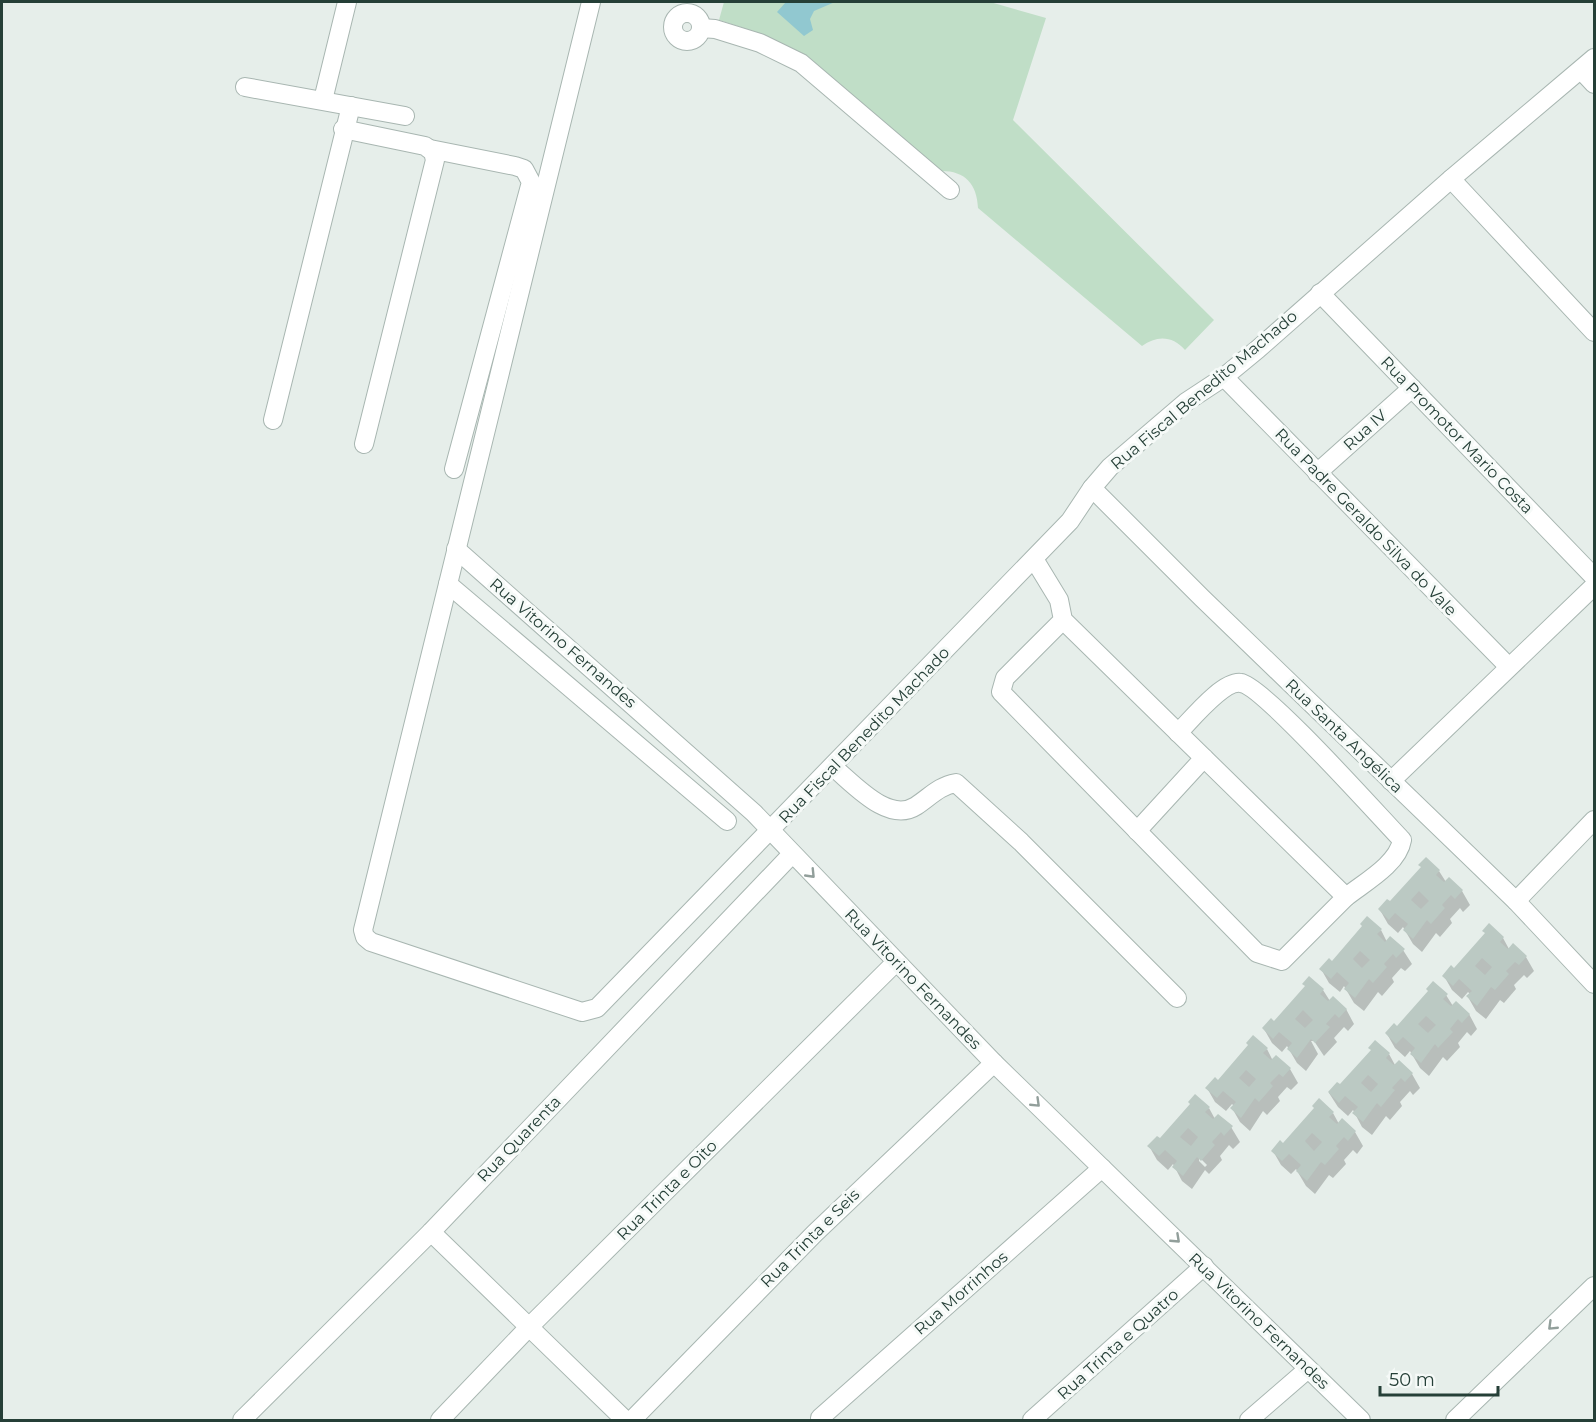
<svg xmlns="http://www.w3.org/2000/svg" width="1596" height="1422" font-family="Montserrat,sans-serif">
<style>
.green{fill:#c0dec7}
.water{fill:#91c8d0}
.shadow{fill:#0003;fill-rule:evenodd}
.building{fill:#bbc9c3;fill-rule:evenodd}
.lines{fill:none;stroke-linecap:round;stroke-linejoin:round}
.minor-casing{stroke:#a8b6b1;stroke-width:20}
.minor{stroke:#fff;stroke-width:18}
.oneway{stroke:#929f9b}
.labels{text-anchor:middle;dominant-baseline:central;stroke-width:6;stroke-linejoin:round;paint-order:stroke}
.street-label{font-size:16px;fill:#253f37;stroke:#f6faf8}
</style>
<rect width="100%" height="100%" fill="#e6eeea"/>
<!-- green -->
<path class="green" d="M724,2h266l56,16 -33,102 201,200 -29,30c-12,-14 -28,-15 -43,-4l-164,-138c-1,-25 -14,-38 -39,-37l-133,-116 -44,-21 -43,-14z"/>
<!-- water -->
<path class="water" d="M786,2h49l-21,9 -4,8 3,11 -9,6 -27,-24z"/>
<!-- shadow -->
<g class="shadow">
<path d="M1439,871l7,11 16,9 8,14 -7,7 -3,-4 -10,11 2,4 -12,14 -4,-4 -14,19 -9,-8 -10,-17 -5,6 -10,-9 -8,-14z"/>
<path d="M1381,930l6,12 16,8 9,14 -7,7 -4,-3 -9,10 2,4 -12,14 -4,-4 -14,19 -10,-8 -10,-17 -4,6 -11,-9 -8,-14z"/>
<path d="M1484,931l19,7 6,11 17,8 8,14 -7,7 -3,-3 -10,10 2,4 -12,14 -4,-3 -14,19 -10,-8 -8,-14 2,-3 -2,-2 -6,7 -10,-9 -8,-14 10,-6 32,-36z"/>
<path d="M1310,978l13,12 7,11 16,8 8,15 -6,7 -4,-4 -10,11 3,4 -13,14 -10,-15h-3l7,13 -12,17 -9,-8 -10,-17 -5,6 -10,-9 -8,-14 10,-6 32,-36z"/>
<path d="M1446,995l7,11 16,8 8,15 -6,7 -4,-4 -9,11 2,4 -13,14 -4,-4 -14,19 -9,-8 -10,-17 -5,6 -10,-9 -8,-14z"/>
<path d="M1267,1049l6,12 17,8 8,14 -7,7 -4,-3 -9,10 2,4 -13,14 -4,-4 -13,20 -10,-9 -8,-14 2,-2 -2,-2 -6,7 -11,-9 -8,-14z"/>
<path d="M1389,1054l6,11 17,9 8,14 -7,7 -3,-4 -10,11 2,4 -12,14 -4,-4 -14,19 -10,-8 -9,-17 -5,6 -10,-9 -9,-14z"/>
<path d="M1209,1108l6,11 16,8 9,15 -7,7 -4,-4 -9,11 2,4 -13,14 -4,-4 -13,19 -10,-8 -9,-17 -5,6 -11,-10 -8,-14zM1199,1157l8,8 -2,2 -6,-6z"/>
<path d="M1333,1113l6,11 3,-4 13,12 8,14 -6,8 -4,-4 -9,10 2,4 -13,14 -4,-3 -14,19 -9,-8 -10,-17 -5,5 -10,-9 -8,-14z"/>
</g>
<!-- building -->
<g class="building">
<path d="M1426,857l14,13 -4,5 8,7 5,-5 14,13 -8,9 -4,-4 -9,10 3,3 -14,16 -4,-4 -14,19 -10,-9 5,-6 -13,-11 -6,7 -11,-11 9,-10 3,2 31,-34 -3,-2zM1419,891l10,10 -8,8 -10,-9z"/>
<path d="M1367,916l15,13 -5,5 8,8 5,-6 15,13 -9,9 -3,-4 -9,10 3,3 -14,16 -4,-4 -14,19 -11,-9 5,-6 -12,-11 -6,7 -12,-10 10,-11 3,3 30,-35 -2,-2zM1360,951l10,9 -8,8 -9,-9z"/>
<path d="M1489,923l15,14 -4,5 8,7 5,-6 14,13 -8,9 -4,-3 -9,9 3,3 -14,16 -4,-3 -14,19 -11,-10 6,-5 -13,-12 -6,7 -11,-10 9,-11 3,3 31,-35 -3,-2zM1482,958l10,9 -7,8 -10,-9z"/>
<path d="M1309,976l15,13 -4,5 8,7 5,-5 14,13 -8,9 -4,-4 -9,10 4,3 -15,16 -4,-4 -14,19 -10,-9 5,-6 -13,-11 -6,7 -11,-11 9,-10 3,3 31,-35 -3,-2zM1303,1010l10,10 -8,8 -10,-9z"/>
<path d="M1433,981l15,13 -5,5 8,7 5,-5 14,13 -8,9 -4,-4 -8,10 3,3 -15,16 -3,-4 -14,19 -11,-9 5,-6 -12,-11 -7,7 -11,-11 9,-10 3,3 31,-35 -2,-2zM1426,1016l10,9 -8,8 -10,-9z"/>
<path d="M1253,1035l15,13 -5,5 8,7 5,-5 15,13 -8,9 -4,-3 -9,9 3,3 -14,16 -4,-4 -14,20 -11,-10 6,-6 -13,-11 -6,7 -12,-10 10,-11 3,3 30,-35 -2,-2zM1246,1070l10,9 -7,8 -10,-9z"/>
<path d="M1375,1040l15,13 -4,5 8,7 5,-5 14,13 -8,9 -4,-4 -9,10 3,2 -14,17 -4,-4 -14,19 -11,-9 6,-6 -13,-11 -6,7 -11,-11 9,-10 3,2 31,-34 -3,-2zM1368,1075l10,9 -7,8 -10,-9z"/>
<path d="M1195,1094l15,13 -5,5 8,7 5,-5 15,12 -9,10 -3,-4 -9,10 3,3 -14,16 -4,-4 -14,19 -11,-9 5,-6 -12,-11 -6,6 -12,-10 10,-10 3,2 30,-34 -2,-2zM1188,1128l10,9 -7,9 -11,-9z"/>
<path d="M1319,1098l15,14 -5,5 8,7 5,-6 14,13 -8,10 -4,-4 -8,9 3,3 -14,16 -4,-3 -14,19 -11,-10 5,-6 -12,-11 -7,7 -11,-10 9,-11 3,3 31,-35 -2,-2zM1312,1133l10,9 -8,9 -9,-10z"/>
</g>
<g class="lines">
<!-- minor casing -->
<g class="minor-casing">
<g id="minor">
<path d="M591,2l-228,928 2,7 6,5 211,70 15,-4 473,-487 22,-33 18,-21 76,-65 38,-25 34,-28 193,-170 143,-121"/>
<circle cx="687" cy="27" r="14"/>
<path d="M701,28l14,1 45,14 41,20 149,127"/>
<path d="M1581,70l13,14"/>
<path d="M245,87l160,29"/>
<path d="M323,100l24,-98"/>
<path d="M343,129l82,17 8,6 2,8 -71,284"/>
<path d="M430,149l85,17 9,3 7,13 -77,287"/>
<path d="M1451,179l143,153"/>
<path d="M1320,293l274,284"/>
<path d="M1224,377l284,289"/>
<path d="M273,420l78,-314"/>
<path d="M1317,473l95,-85"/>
<path d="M1092,488l110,110 314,303 78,83"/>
<path d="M456,549l298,264 240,250 367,357"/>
<path d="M1034,559l25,41 4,20 283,277 -64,64 -25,-8 -256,-261 4,-14 58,-58"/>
<path d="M448,584l279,237"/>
<path d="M1178,733c13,-13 45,-53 63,-50 22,3 138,133 161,157 -4,24 -37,42 -56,57"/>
<path d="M833,767c20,16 55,57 83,39 15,-10 23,-20 40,-23l65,59 156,156"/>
<path d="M1391,781l203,-195"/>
<path d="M1137,831l67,-73"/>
<path d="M1516,901l78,-81"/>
<path d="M431,1232l194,188"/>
<path d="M820,1418l282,-250"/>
<path d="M242,1420l189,-188 361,-378"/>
<path d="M440,1420l89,-93 367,-365"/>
<path d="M632,1420l183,-187 179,-170"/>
<path d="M1032,1420l172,-154"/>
<path d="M1249,1420l59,-51"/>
<path d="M1455,1420l139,-134"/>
</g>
</g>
<!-- minor -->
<use href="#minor" class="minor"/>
</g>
<!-- one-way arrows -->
<defs><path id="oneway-chevron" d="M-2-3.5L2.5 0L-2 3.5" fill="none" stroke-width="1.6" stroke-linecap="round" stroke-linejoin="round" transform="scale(1.5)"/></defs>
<g class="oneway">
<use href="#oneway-chevron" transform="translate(811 874) rotate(46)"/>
<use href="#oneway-chevron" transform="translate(1036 1103) rotate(44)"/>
<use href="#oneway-chevron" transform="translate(1176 1239) rotate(43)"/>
<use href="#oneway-chevron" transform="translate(1552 1326) rotate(136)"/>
</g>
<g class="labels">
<!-- street labels -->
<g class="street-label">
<text transform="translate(1204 390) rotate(-40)">Rua Fiscal Benedito Machado</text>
<text transform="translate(1365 430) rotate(-42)">Rua IV</text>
<text transform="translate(1457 435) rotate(46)">Rua Promotor Mario Costa</text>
<text transform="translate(1366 522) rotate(46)">Rua Padre Geraldo Silva do Vale</text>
<text transform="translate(563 643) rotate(41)">Rua Vitorino Fernandes</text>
<text transform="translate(864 735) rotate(-46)">Rua Fiscal Benedito Machado</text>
<text transform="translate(1344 736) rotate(44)">Rua Santa Angélica</text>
<text transform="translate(913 979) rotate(46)">Rua Vitorino Fernandes</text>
<text transform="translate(519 1139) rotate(-46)">Rua Quarenta</text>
<text transform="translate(667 1190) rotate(-45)">Rua Trinta e Oito</text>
<text transform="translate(810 1238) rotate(-45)">Rua Trinta e Seis</text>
<text transform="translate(961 1293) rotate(-41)">Rua Morrinhos</text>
<text transform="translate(1259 1321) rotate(44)">Rua Vitorino Fernandes</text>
<text transform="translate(1118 1344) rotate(-42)">Rua Trinta e Quatro</text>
</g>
</g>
<!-- border -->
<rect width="1596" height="1422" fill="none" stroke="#253f37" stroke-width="6"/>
<!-- scale -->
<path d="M1380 1386v9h118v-9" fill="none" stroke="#253f37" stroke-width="3"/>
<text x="1389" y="1386" font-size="18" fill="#253f37" stroke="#f6faf8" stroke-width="4.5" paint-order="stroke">50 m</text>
</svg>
